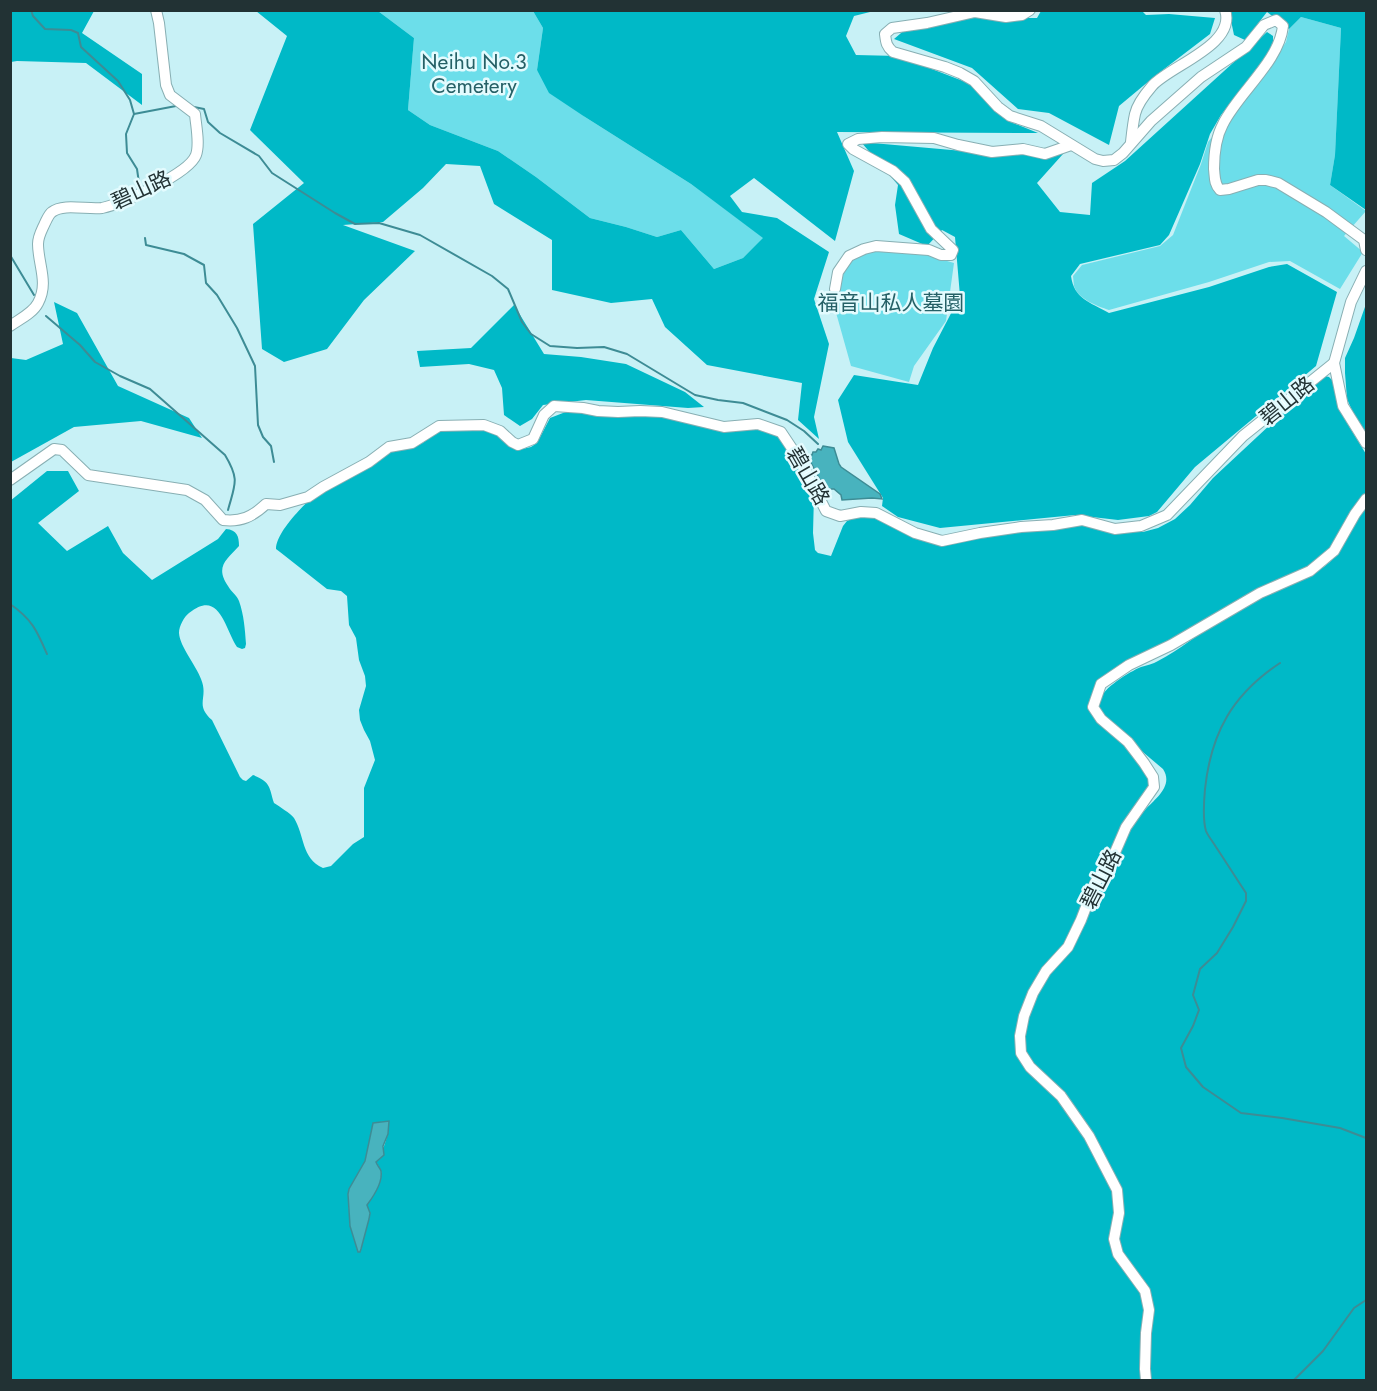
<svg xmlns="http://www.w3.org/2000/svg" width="1377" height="1391" font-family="Jost,'Noto Sans TC',sans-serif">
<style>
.green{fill:#6cdeea}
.forest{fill:#00b9c7;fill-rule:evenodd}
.water{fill:#48b3be;stroke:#3d8c95;stroke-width:1.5}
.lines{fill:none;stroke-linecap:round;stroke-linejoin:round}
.stream{stroke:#3d8c95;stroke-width:2}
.minor-casing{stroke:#88afb3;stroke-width:12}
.minor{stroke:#fff;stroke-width:10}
.labels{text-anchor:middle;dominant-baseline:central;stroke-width:5;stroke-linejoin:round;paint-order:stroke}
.park-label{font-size:21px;fill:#256066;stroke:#e3fbfe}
.street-label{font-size:21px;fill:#223234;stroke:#e3fbfe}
</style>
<rect width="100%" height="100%" fill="#c8f1f6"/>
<!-- green -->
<g class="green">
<path d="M378,11h155l10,17 -6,42 48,47 106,67 73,54 -21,20 -29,11 -33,-39 -24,7 -31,-10 -36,-9 -54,-41 -38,-26 -68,-26 -22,-15 6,-72z"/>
<path d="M1301,17l40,11 -6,127 -5,30 36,26 -22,25 19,16 -23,37 -50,-28 -21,1 -60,20 -100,28c-12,-4 -31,-11 -35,-24 0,-1 -1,-10 -1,-10l9,-11 78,-19 13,-11 28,-71 7,-22 62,-76 16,-24 3,-13z"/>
<path d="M898,247l56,16 -8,58 -32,45 -5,16 -58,-16 -16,-57 -1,-13 3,-25 14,-14 16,-7z"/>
</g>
<!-- forest -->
<g class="forest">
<path d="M1141,10l5,5 23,-1 46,4 -5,16 -55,42 -36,30 -10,39 -60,-32 -31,-4 -46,-41 -78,-29 13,-11 66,-10h64l4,-7z"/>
<path d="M10,11h84l-12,22 60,41v31l-56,-42 -69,-2 -6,1z"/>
<path d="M256,11h122l36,27 -6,72 22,15 68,26 38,26 54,41 36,9 31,10 24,-7 33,39 29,-11 20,-20 -72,-54 -106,-67 -36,-24 -12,-23 6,-42 -10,-17h341l-20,5 -8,20 10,19 42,1 78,30 30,34 32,13 -201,-1 17,39 -19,70 -81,-63 -24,18 12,16 35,6 52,34 -15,47 15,45 -15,73 5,22 -21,-19 4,-37 -95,-18 -42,-38 -13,-28 -41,4 -59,-13v-50l-58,-36 -14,-38 -34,-2 -23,24 -40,34 -40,3 72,26 -51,49 -37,49 -43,13 -22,-13 -9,-125 51,-41 -54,-53 37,-94z"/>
<path d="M1229,11h137v199l-36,-25 5,-30 6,-127 -40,-11 -12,12 -22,-17 -22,28 -11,-5z"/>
<path d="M1267,32l6,4v11l-52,68 -11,19 -10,30 -31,71 -9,10 -80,19 -9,12c3,23 19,26 38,37l100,-26 60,-20 18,-3 50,28 -21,74 -121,101 -38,45 -8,4 -31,4 -43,-5 -135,13 -42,-11 -16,-11 1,-8 -35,-56 -10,-42 16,-25 64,10 15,-37 27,-52 -5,-59 -13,-7 -15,16 -28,-12 -4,-29 3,-20 -37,-43 136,12h66l-26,29 23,29 30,3 2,-32 33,-22z"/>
<path d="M54,302l23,11 41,73 71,32 13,20 -61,-17 -67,6 -63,35v-104l15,2 37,-16z"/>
<path d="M1366,304v132l-12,-21 -7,-16 -2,-26v-15l9,-20z"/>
<path d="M514,305l30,49 37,3 45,7 59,28 19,15 -16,1 -102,-8 -43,5 -11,14 -12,7 -16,-11 -2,-27 -8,-18 -25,-6 -49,3 -3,-16 54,-3z"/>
<path d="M1325,376l4,1 3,3 7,25 5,13 22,36v40l-16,21 -9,17 -14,20 -21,18 -40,17 -15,8 -150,84c-5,8 -12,22 -10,32 1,6 10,13 15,18 15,13 47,37 44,59l-27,39 -13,26 -18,28 -24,57 -7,11 -18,19 -6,11 -12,27 -6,19 -2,15 2,16 9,14 27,26 31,42 27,52 2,25 -5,26 6,16 12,14 14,21 3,20v18l2,1c9,-26 3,-41 -14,-62 -5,-5 -12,-11 -14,-18 -6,-15 5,-29 4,-44 0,-14 -8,-26 -14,-38 -12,-23 -25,-45 -40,-65 -16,-21 -50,-40 -46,-69 3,-18 14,-49 25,-63 9,-10 20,-19 26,-31 8,-14 13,-31 20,-46 5,-11 13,-20 19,-31 11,-18 17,-38 32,-54 10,-11 29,-24 18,-41l-57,-48c-4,-6 -10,-12 -7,-20 4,-13 30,-29 42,-34 6,-2 12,-3 17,-6 22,-11 40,-28 62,-40 18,-10 37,-21 56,-31 16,-8 34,-13 49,-24 14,-10 19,-27 27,-41 4,-7 10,-13 14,-18v873h-1355l-1,-879 37,-30h21l11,20 -41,32 29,28 41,-25 15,27 29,27 66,-41 8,-10c11,1 13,7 13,17 -13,14 -24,21 -11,40 3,6 9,9 11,15 5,14 6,29 7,43l-1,4 -3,1 -5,-2c-13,-21 -18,-58 -48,-34 -5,4 -10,13 -10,20 1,14 17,32 22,46 8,19 -7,25 11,41l28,57 3,3 3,1 7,-6c18,7 16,12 21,28 6,4 16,10 20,15 11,18 7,40 29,50l8,-2 22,-22 11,-7v-49l11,-28 -5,-19 -6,-11 -4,-10 -1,-10 7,-24 -1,-10 -6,-16 -3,-22 -7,-13 -2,-29 -6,-5 -14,-2 -47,-37 -4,-3c0,-18 33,-51 48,-60 10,-7 22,-11 33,-16 12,-7 23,-17 36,-22 8,-3 18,-2 26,-6 10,-5 17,-15 28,-17 13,-1 39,-1 50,5 8,4 13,13 21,17l13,-3 6,-4 13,-25 13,-5 11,-3 25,4 24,1 18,-2 25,2 61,15 30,-4 19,6 5,4 33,59 -1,38 2,17 3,3 13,3 12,-30 4,-5 11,-5 18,1 41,18 16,5 18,3 61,-12 57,-5h24l34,6h16l15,-4 17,-9 15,-14 23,-27 104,-97zM389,1121l-1,13 -5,15 1,6 -8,7c2,3 4,6 5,9 2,11 -8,26 -15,34l4,8 -1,6 -8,30 -2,3h-1l-8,-26 -2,-32 1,-5 16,-28 8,-38z"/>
</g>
<!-- water -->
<g class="water">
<path d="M823,446l11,2 5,16 2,3 39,27 2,5 -10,-1 -30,2 -1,-5 -7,-6h-9l-16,-30 1,-4h2l1,-3h3l2,-3 3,1z"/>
<path d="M389,1121l-1,13 -5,12 1,9 -8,7c1,3 4,6 5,9 2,11 -8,26 -14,34l3,8 -1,6 -8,30 -1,3h-2l-8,-26 -2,-32 1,-5 16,-28 8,-38z"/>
</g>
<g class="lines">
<!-- stream -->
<g class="stream">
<path d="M31,10l2,6 12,13 26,1 7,3 3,14 37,34 12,19 4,14 -8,20 1,19 10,16 2,14"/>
<path d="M194,107l10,2 4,13 12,11 39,23 13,17 63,40 20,11 24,-1 41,12 72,41 16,13 14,33 9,12 19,12 27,2 27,-1 23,7 68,41 23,5 25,3 44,17 17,11 14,13"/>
<path d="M134,114l42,-8"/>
<path d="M145,238l1,7 38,9 20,11 2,18 11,12 20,33 18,38 3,59 5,12 8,9 3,16"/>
<path d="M10,255l24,40"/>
<path d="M46,316l34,29 15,17 25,14 30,13 75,66c15,25 10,29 3,55"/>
<path d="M10,604c22,15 27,27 37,50"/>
<path d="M1280,663c-48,32 -69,70 -75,126 -1,11 -2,32 1,42 2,5 7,11 10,16 10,15 20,31 30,46v8l-13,26 -16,26 -17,16 -7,26 6,15 -6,16 -12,22 5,19 17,20 38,26 41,5 58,10 26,10"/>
<path d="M1294,1380l29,-29 31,-43 12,-8"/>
</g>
<!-- minor casing -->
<g class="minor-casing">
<g id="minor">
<path d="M1030,10l-8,5 -16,2 -31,-5 -48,11 -35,5 -7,6c1,8 1,12 8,18l52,15 15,6 14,8 24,26 12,9 31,10 54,33 8,2 11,-1 9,-7 28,-32 50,-44 45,-30 18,-22 12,-5 7,6c-4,36 -44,66 -60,98 -7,13 -9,30 -9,45 1,8 0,15 6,21l9,-1 29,-9h8l12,3 48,29 38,28 2,10"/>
<path d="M1131,142c1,-9 2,-19 4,-28 2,-9 11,-21 17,-28 17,-20 85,-41 73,-76"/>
<path d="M1366,271l-15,31 -17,61 9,43 23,37"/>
<path d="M835,289l3,-17 11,-16 15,-7 12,-3 53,4 12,5h10l2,-5 -22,-21 -26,-47 -12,-11 -40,-22 -5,-5 10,-5 24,-2 52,1 24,7 34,7 31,-3 22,5 26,-9"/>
<path d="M10,326c10,-7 23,-13 28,-23 11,-20 0,-39 0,-59 0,-8 4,-14 7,-21 2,-4 4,-9 7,-11 11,-9 36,-2 50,-4 19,-4 87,-34 94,-53 4,-11 0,-29 -1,-41l-25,-19 -4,-10 -7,-62 -3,-13"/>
<path d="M10,480l44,-31 8,1 26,25 99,15 18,10 18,20c18,2 29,-3 43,-16l14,1 28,-8 15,-10 46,-25 20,-15 23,-4 27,-17 45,-1 16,6 12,11 6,3 15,-6 11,-24 10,-9 29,2 15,3 20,1 22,-1 22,1 62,15 34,-3 23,8 20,30 25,49 14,5 21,-4 15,1 39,20 27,8 38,-8 41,-6 32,-2 29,-5 33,9 26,-3 26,-11 76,-79 91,-73"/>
<path d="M1146,1380l-1,-11 1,-36 3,-23 -4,-19 -27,-37 -4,-15 5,-26 -2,-23 -28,-54 -28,-40 -31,-29 -9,-14 -1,-17 4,-20 9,-23 13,-22 22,-24 13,-27 15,-39 17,-24 13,-30 28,-40 -1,-10 -9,-14 -16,-21 -27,-23 -8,-12 8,-23 28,-19 42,-20 89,-52 50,-22 24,-20 21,-37 11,-15"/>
</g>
</g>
<!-- minor -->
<use href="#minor" class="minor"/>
</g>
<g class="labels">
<!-- park labels -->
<g class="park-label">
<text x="474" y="62">Neihu No.3<tspan x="474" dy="24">Cemetery</tspan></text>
<text x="891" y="303">福音山私人墓園</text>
</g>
<!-- street labels -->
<g class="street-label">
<text transform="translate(141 190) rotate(-25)">碧山路</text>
<text transform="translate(1287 401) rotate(-39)">碧山路</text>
<text transform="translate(808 476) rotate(60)">碧山路</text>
<text transform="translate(1101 879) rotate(-63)">碧山路</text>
</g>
</g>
<!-- border -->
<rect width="1377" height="1391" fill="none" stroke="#223234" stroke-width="24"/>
</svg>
